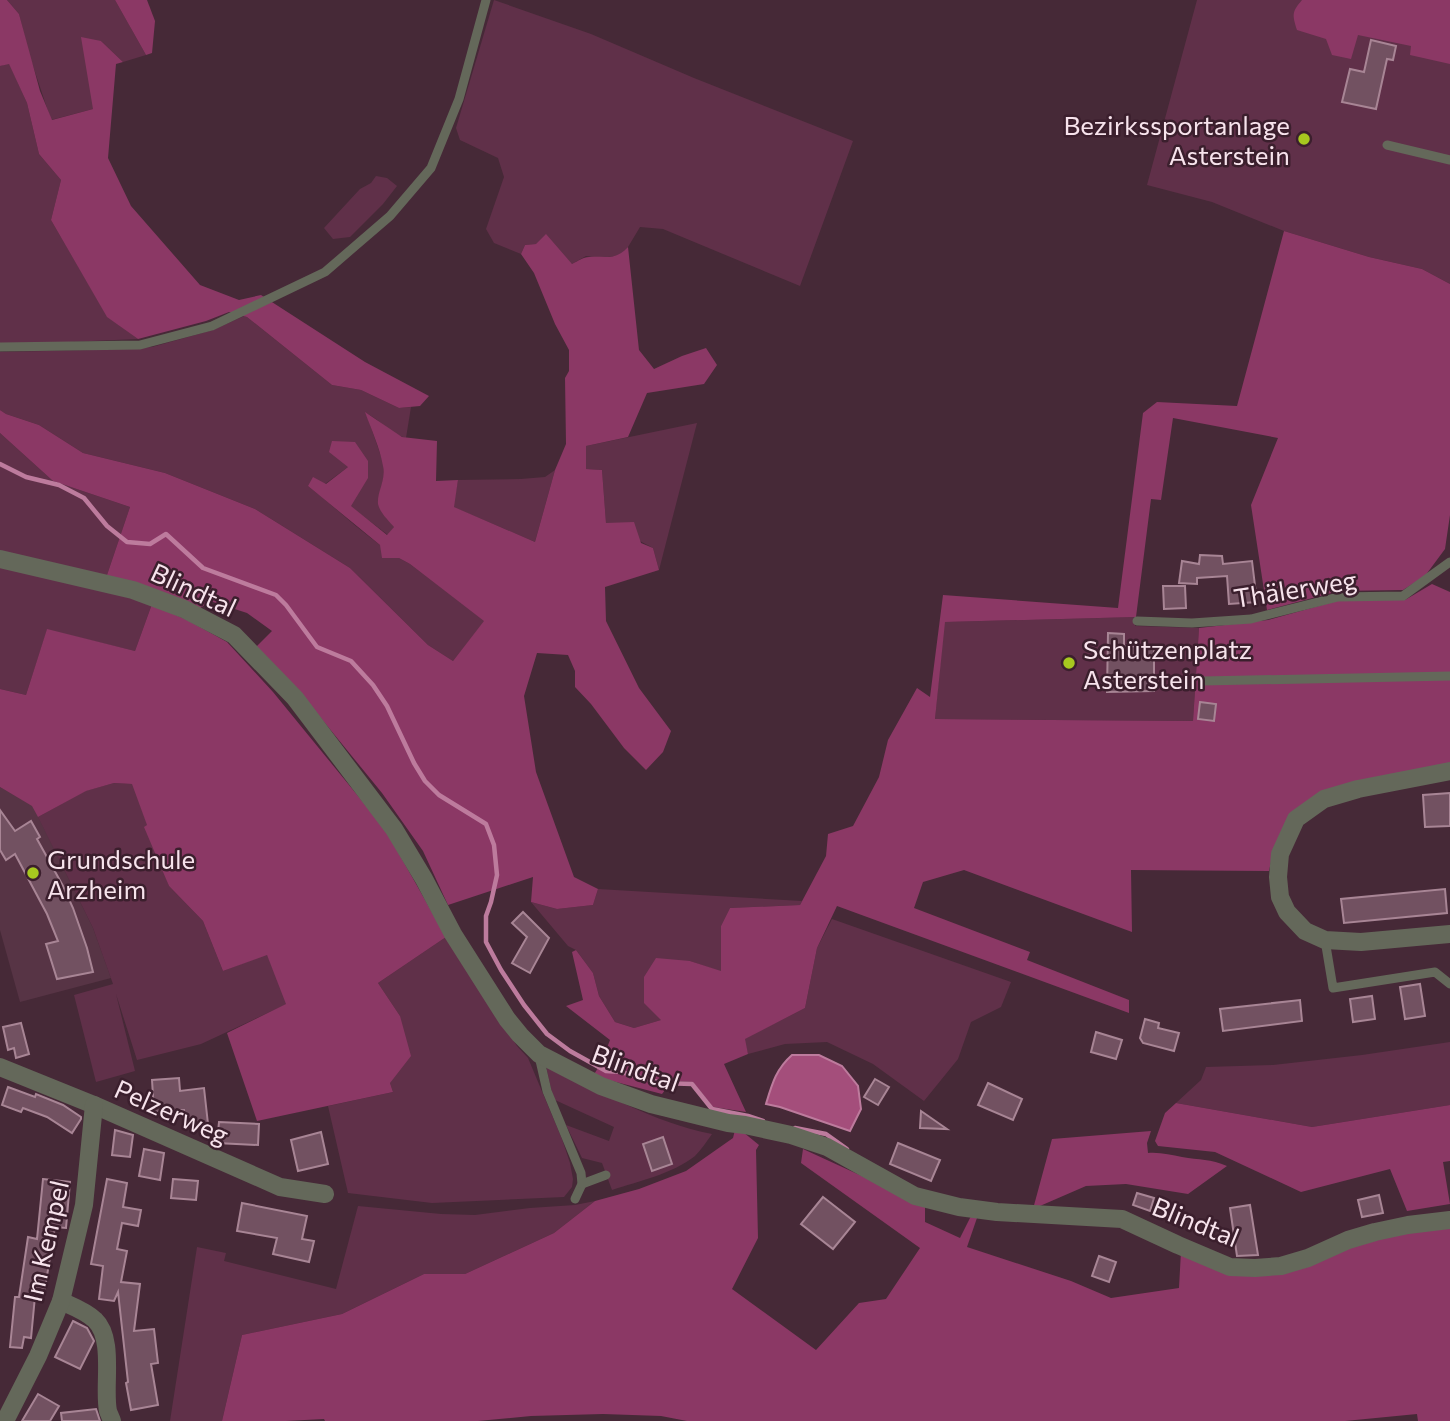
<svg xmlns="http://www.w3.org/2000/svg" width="1450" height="1421" font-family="Commissioner,sans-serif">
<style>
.built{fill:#573445}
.green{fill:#603049}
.forest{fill:#8b3865}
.water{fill:#a44e7b;stroke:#bd7b9d;stroke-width:2}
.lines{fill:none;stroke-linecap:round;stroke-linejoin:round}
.stream{stroke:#bd7b9d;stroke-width:4.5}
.building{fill:#725161;stroke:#a88595;stroke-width:2}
.service{stroke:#64685a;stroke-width:9}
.minor{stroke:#64685a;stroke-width:18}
.poi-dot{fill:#a7c81f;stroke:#3b1f2d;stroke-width:2.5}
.labels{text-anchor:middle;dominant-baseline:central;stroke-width:5;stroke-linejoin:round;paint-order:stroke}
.poi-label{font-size:26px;fill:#f7e3ec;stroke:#3b1f2d;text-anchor:start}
.street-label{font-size:26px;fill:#f7e3ec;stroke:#3b1f2d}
</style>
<rect width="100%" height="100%" fill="#462937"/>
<!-- built -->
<path class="built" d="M0,787l33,19 60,122 18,50 -91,24 -20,-72z"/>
<!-- green -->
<g class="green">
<path d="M7,0h108l31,55 -23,7 -22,-21 -8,68 -42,11 -21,-63 -11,-43z"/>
<path d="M494,0l97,34 103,44 159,63 -53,145 -137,-57 -23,-2 -12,20 -7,8 -19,3 -16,-2 -14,8 -36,-20 -11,1 -4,9 -27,-11 -8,-14 18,-52 -6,-19 -38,-18 -4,-12z"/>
<path d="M1197,0h253v284l-28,-15 -53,-12 -85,-26 -72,-29 -65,-17z"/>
<path d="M9,63l18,40 12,51 22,26 -10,40 56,96 31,23 -138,6v-279z"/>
<path d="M376,176l11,2 10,8 -14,18 -33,33 -17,2 -9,-11 36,-39 11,-6z"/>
<path d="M244,316l3,1 85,68 29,5 38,18 12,-1 -5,31c-14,-3 -27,-19 -40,-25l17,49 1,14 -4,17 7,26 8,7 -7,9 -38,-29 -2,-39 -23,17 -17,2c32,25 67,60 102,78l75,57 -32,40 -25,-16 -78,-77 -95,-59 -90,-36 -82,-20 -44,-28 -33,-11 -6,-4v-58l92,-2 60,-3 61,-17z"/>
<path d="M697,423l-38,147 -6,-22 -47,-25 -4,-53 -16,-1v-23z"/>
<path d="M0,433l53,48 77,26 -24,71 -106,-24z"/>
<path d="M555,470l-20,72 -82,-35 5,-27 63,-1 24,-2z"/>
<path d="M0,563l152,41 -17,47 -88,-21 -21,65 -26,-6z"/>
<path d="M1136,617l-1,9 64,2 -6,93 -258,-2 9,-97z"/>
<path d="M114,783l19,1 36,102 34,35 20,50 44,-17 20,50 -86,40 -64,16 -21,-66 19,77 -39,11 -22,-87 39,-11 -20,-56 -55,-111 47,-26z"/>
<path d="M598,889l204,12 -2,4 -70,3 -9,18 1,46 -32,-11 -29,59 -27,8 -19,-6 -16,-26 -6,-23 -17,-23 -8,-4 -37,-44 26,7 36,-4z"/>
<path d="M832,919l179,63 -10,25 -30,15 -13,37 -34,42 -51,-37 -46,-22 -42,2 -37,10 -4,-15 61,-31 12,-60z"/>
<path d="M446,937l55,84 16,25 11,12 34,81 8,24 3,16 -1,8 -8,10 -132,6 -84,-10 -20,-87 65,-14 -3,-9 10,-67 -22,-33z"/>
<path d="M1450,1042v63l-138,22 -136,-24 25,-23 5,-13 67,-2 89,-10z"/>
<path d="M546,1066c53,25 109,57 166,68 -5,7 -11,16 -17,22 -23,18 -56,25 -83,34l-10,-27 -20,-5 -16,-33 43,16 5,-14 -59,-27 -4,-11z"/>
<path d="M595,1201l-41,32 -89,41h-41l-82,40 -100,21 -20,86h-52l27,-174 29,6 -2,8 112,28 22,-83 83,8 34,1 55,-7 45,-3z"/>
</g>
<!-- forest -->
<g class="forest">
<path d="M0,0h7l12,14 21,77 12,29 41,-11 -12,-72 20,4 22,21 -7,2 -8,94 23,48 69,79 39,15 22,-5 104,67 64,34 -9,10 -21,2 -38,-18 -29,-5 -85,-68 -18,-5 -23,9 -68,18 -31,-22 -56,-97 10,-40 -22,-26 -12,-51 -18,-39 -9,2z"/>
<path d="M115,0h32l8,21 -3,32 -6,2z"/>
<path d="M1302,0h148v64l-40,-9 1,-9 -53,-11 -7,24 -19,-4 -6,-16 -29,-9c-5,-16 -5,-18 5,-30z"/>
<path d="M1284,231l85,26 53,12 28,15v231l-5,34 -20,27 -22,14 -64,1 -72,19 -16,-105 27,-67 -105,-20 -12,82 -10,-1 -15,118 -191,5 -10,97 258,2 6,-93 69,-8 72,-20h65l27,-16 18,8v171l-163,58c-10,16 -14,31 -18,50l-138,-1 1,62 -168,-62 -41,12 -9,26 116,44 -3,8 102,40v13l-292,-107 -20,42 -12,60 -60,31 3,15 -24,10 22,48 -33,-5 -20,-25 -21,-1 -10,13 -69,-18 8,-13 9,-23 -44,-34 17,-6 -11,-48 4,-2 17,23 6,23 16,26 19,6 27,-8 -17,-17v-26l12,-19 34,3 31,10v-45l9,-18 70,-3 26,-49 2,-22 25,-8 26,-49 9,-37 29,-52 13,9 13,-102 175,13 25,-195 14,-11 80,4z"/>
<path d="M546,234l26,30c6,-3 11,-7 17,-7 17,-1 26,4 39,-10l11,103 15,19 28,-13 24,-8 11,17 -13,19 -57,9 -19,44 -42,9v23l16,1 4,53 28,-1 7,21 12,5 6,22 -54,17 1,34 33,67 32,43 -8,21 -17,18 -22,-22 -33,-44 -16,-17v-16l-7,-16 -31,-2 -13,43 12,76 38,105 24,12 -5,16 -36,4 -26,-7 2,-25 -85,28 -25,-54 -41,-58 -71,-87 -56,-58 17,-17 -25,-18 -37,-12 -11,8 -93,-31 24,-71 -77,-26 -53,-48v-23l6,4 33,11 44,28 82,20 90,36 95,59 78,77 25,16 31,-40 -74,-57 -11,-6h-17l-2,-13 -72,-59 5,-9 13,7 22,-17 -19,-15 3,-11 23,1 13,19v17l-17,28 36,29 7,-8c-5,-6 -14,-14 -16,-23 -1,-13 8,-23 5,-38 -3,-18 -12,-37 -18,-54l37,25 35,4 -1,40 22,-1 -4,27 81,35 20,-72 11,-26 -1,-66 4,-7v-21l-14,-26 -21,-51 -13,-19 4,-9 11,-1z"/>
<path d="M152,604l37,17 38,21 46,50 112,137 61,108 -68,46 22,33 11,40 -21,27 3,9 -136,29 -30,-88 59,-29 -19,-49 -44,16 -20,-50 -34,-35 -25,-59 3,-2 -15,-41 -18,-1 -28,8 -48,26 -6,-11 -32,-19v-98l26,6 21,-66 88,22z"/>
<path d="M1176,1103l136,24 138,-22v56l-7,1 7,42 -43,7 -17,-42 -89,23 -86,-40 -57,-6 -3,-5 10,-28z"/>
<path d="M735,1130l8,2 16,13 -3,5 2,88 -26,51 84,61 43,-47 27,-4 34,-51 -119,-85 2,-14 122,56v17l35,16 11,-22 7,-1 -11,32 104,34 40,17 68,-10 2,-37 53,20 136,-33 80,-12v195h-32l-1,-7 -72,7h-658l-26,-5 -58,-2 -72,2 -53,5h-153l-1,-2 -38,2h-64l20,-86 100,-21 82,-40h41l89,-41 41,-32 44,-12 47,-18 47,-33z"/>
<path d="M1151,1131l-4,12 1,10c12,-1 23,2 34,4 17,3 29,2 45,9l-39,28 -62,-10 -40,2 -53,23 19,-70z"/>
</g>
<!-- water -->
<path class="water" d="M792,1055h27l23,11 16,20 3,23 -11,22 -70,-24 -14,-3c6,-20 10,-35 26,-49z"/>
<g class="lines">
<!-- stream -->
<g class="stream">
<path d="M0,464l26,13 33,8 25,13 23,28 20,16 23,2 16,-10 37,34 73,27 10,10 31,42 34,14 22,24 14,21 27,57 11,18 14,14 47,29 8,21 3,30 -6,27 -5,14v26l15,28 23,35 23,29 23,17 36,20 15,1 41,11 30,1 20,25 36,7 15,5"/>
<path d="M795,1128l31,6 21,15"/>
</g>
</g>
<!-- building -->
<g class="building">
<path d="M1371,40l25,6 -3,14 -6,-1 -11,50 -34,-7 8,-33 14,3z"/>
<path d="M1200,555l22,1 1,8 29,-3 5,41 -28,2 -2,-28 -30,2v6l-18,-1 3,-22 17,3z"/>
<path d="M1163,586h22l1,22 -22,1z"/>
<path d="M1108,633l16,1v12l30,1v44l-47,1z"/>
<path d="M1200,702l16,2 -2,17 -16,-2z"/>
<path d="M1450,793v33l-25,1 -2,-32z"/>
<path d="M0,810l15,21 16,-10 9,16 -3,2 26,47 10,22 14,40 6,24 -36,7 -11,-35 12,-3 -11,-27 -32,-60 -9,6 -6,-10z"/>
<path d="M1445,889l2,24 -103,10 -3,-24z"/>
<path d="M523,912l26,26 -19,35 -18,-10 15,-26 -15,-14z"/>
<path d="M1420,984l5,32 -20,3 -5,-32z"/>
<path d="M1372,996l3,23 -22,3 -3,-23z"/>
<path d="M1300,1000l2,21 -79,10 -3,-22z"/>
<path d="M1145,1019l14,4 -1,5 21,5 -5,18 -31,-8 -3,-5z"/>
<path d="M21,1023l8,31 -13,4 -2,-10 -6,2 -5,-23z"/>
<path d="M1096,1032l26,8 -6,19 -25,-7z"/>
<path d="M179,1078l1,13 24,-3 4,36 -22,2 -2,-16 -30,2 -2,-32z"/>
<path d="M875,1079l14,8 -11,18 -14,-8z"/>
<path d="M988,1083l34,16 -9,21 -35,-15z"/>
<path d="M8,1087l27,10 1,-3 27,11 18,12v2l-9,14 -25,-16 -24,-9 -2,4 -19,-7z"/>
<path d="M921,1111l26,18 -27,-1z"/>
<path d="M219,1122l40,2 -1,21 -41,-2z"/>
<path d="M115,1130l18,5 -3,22 -18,-2z"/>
<path d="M321,1132l7,32 -30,7 -7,-31z"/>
<path d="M663,1137l9,27 -20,7 -9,-27z"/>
<path d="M898,1143l42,17 -9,21 -41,-17z"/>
<path d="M144,1149l20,4 -4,27 -21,-4z"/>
<path d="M43,1179l27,3 -4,46 -11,-1 -10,61 -9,-2 -5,52 -7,-1 -2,11 -12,-1 5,-50h4l9,-60 9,2z"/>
<path d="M107,1179l20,4 -4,24 18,3 -3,16 -16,-3 -5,26 10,2 -6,31 19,2 -6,47 20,-2 4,34 -7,1 7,41 -27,5 -5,-27 2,-1 -10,-90 -4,9 -15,-2 4,-33 -12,-2z"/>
<path d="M173,1179l25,2 -2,19 -25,-2z"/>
<path d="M1137,1193l17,5 -4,13 -17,-6z"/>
<path d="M1379,1195l4,18 -21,4 -4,-17z"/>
<path d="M823,1197l32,25 -22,27 -32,-25z"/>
<path d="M242,1203l65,13 -5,23 12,2 -5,21 -36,-8 4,-16 -40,-7z"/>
<path d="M1250,1205l8,50 -21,1 -7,-48z"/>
<path d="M1099,1256l17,6 -7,20 -17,-6z"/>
<path d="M73,1321l14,7 7,13 -14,28 -25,-12z"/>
<path d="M38,1394l21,12 -9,15h-28z"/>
<path d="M96,1409l4,12h-38l-1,-8z"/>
</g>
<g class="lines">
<!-- service -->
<g class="service">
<path d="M1387,145l63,15"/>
<path d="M0,347l140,-2 72,-19 113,-54 65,-56 41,-48 28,-69 27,-99"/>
<path d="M1137,621l55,2 59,-4 87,-22 65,-1 47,-34"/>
<path d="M1203,681l247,-5"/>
<path d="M1325,940l8,48 102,-16 15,12"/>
<path d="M539,1056l8,35 34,82 1,11 -7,15"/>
<path d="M582,1184l24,-9"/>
</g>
<!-- minor -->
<g class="minor">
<path d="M0,559l133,31 51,19 50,26 61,63 99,131 30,50 29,55 54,85 13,16 19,19 62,32 50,18 77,19 17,2 46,10 36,12 88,49 44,11 38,5 125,7 56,26 52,22 25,1 26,-2 27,-8 40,-18 27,-8 33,-7 42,-5"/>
<path d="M1450,771l-92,18 -34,10 -28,20 -16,35 -2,23 2,20 7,15 18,19 20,9 36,2 89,-8"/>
<path d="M0,1067l94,38 186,82 45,7"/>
<path d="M61,1301c11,5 25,10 34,19 20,19 8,67 13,91 1,3 3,7 4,10"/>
<path d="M5,1421l33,-65 23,-55 23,-96 10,-100"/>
</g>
</g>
<!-- markers -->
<g class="poi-dot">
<circle cx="1304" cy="139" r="7"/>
<circle cx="1069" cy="663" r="7"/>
<circle cx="33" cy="873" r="7"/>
</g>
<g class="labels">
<!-- poi labels -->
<g class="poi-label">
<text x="1290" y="124" text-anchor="end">Bezirkssportanlage<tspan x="1290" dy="30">Asterstein</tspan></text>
<text x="1083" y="648">Schützenplatz<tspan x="1083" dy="30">Asterstein</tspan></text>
<text x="47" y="858">Grundschule<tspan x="47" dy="30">Arzheim</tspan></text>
</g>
<!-- street labels -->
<g class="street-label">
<text transform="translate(1295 588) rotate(-9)">Thälerweg</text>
<text transform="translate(194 589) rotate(25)">Blindtal</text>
<text transform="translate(636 1067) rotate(20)">Blindtal</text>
<text transform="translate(172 1111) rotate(24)">Pelzerweg</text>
<text transform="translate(1196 1221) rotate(22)">Blindtal</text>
<text transform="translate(45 1241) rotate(-77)">Im Kempel</text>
</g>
</g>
</svg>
